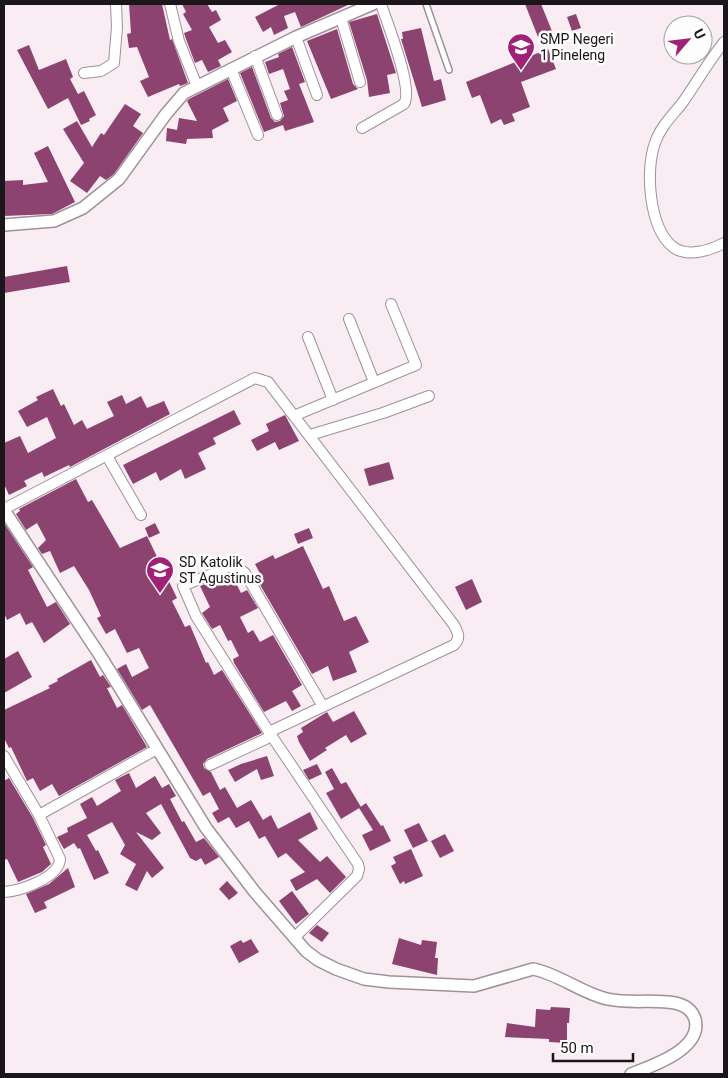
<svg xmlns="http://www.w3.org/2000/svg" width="728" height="1078" font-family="Roboto,sans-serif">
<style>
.building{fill:#8d4370}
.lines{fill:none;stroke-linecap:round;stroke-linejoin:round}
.service-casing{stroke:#9e9299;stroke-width:8}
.minor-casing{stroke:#9e9299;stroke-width:12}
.tertiary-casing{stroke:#9e9299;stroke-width:14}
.service{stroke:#fff;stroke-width:5}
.minor{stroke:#fff;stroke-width:10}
.tertiary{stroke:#fff;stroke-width:11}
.labels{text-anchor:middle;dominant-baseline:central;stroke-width:5;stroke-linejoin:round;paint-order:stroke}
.poi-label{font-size:14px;fill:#1b1619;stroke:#fdfdfd;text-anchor:start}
</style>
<rect width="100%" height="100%" fill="#f9ecf3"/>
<!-- building -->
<g class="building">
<path d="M129,4h33l8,36 2,-1 16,44 -8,3 -1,-2 -31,13 -8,-16 9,-4 -12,-30 -8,1 -2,-14 4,-1z"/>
<path d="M182,4h25l5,8 4,-2 5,10 -12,7 9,16 7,-3 7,12 -14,8 3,6 -13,6 -6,-12 -7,3 -9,-24 -2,-6 8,-3 -9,-16 3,-2z"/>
<path d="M280,4h70l-49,23 -6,-15 -11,4 4,12 -14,7 -3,-8 -8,5 -8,-15z"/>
<path d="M525,4h16l11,27 -14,6z"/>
<path d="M377,14l19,59 -9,2 3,18 -21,4 -2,-17 -18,-58z"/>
<path d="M576,14l5,14 -9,3 -5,-14z"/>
<path d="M421,28l13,53 7,-2 5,21 -24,7 -21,-68h2l-1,-7z"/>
<path d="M337,29l16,55 5,5 -27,10 -24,-58z"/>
<path d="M29,45l10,25 27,-11 7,18 -3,2 8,15 6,-3 12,24 -7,4 1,2 -9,4 -13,-27 -20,11 -31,-59z"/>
<path d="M292,47l13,35 -6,2 15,38 -29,9 -2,-6 -19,7 -24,-59 12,-6 19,51 4,4 5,-1 4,-5 -4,-13 8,-3 -4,-9 6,-2 -7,-20 -14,5 -4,-12 14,-5 -1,-3z"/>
<path d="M548,49l8,20 -35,13 9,25 -18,7 3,7 -11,4 -3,-6 -10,5 -11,-29 -8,3 -6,-16z"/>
<path d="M228,79l9,22 -14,7 6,13 -17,9 1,8 -26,1 -1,5 -20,-3 1,-13 10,2 2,-12 18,3 -10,-20 2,-2z"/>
<path d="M125,104l16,10 -8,12 10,7 -29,41 -8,6 -6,-4 -13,17 -17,-12 14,-18 -21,-34 14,-8 15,26 9,-14 3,2z"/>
<path d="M48,146l27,56 -23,12 -48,2v-35l19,-1v5l25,-3 -14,-29z"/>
<path d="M67,266l3,16 -66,11v-16z"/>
<path d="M53,389l8,17 3,-2 10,21 8,-5 5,9 27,-13 -7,-14 15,-7 4,9 15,-8 6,12 17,-7 6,13 -100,53 -1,-2 -25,12 -2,-5 -18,9 3,5 -18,9 -5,-11v-41l16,-7 8,17 28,-15 -9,-21 -20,10 -9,-16 20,-11 -2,-3z"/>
<path d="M234,410l7,14 -28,14 3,6 -18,9 8,16 -21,10 -4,-10 -21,12 -4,-9 -23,12 -10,-19z"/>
<path d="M285,415l14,26 -20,9 -4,-8 -18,9 -6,-11 18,-9 -3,-7z"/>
<path d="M389,462l5,17 -25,7 -5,-17z"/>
<path d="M76,479l12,23 4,-2 28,48 27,-12 30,62 -5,3 13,26 5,-2 16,38 2,-1 6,13 8,-5 40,63 -55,26 -4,5 1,4 7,4 9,18 5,-3 12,21 14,-8 12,20 8,-5 7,14 32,-17 8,17 -20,11 22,22 7,-6 19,21 -16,16 -13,-14 -21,12 -6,-11 15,-8 -19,-19 -8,5 -13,-22 -6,3 -10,-18 -13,7 -7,-11 -11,6 -6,-10 7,-4 -9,-17 -7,4 -53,-91 -8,5 -25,-41 9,-5 6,13 17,-9 -10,-20 -12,5 -12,-24 -9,5 -9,-16 4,-2 -12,-26 -15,-24 -14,7 -10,-22 -8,3 -4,-6 8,-8 -9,-17 -11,7 -10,-16 4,-3 -1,-2z"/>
<path d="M4,523l29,44 -5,3 19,37 9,-5 14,22 -26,19 -12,-21 -6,3 -6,-12 -13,7 -3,-7z"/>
<path d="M155,523l5,10 -11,5 -4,-10z"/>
<path d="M309,528l4,10 -15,6 -4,-10z"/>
<path d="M303,546l20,43 6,-3 15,35 12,-5 13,26 -20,10 8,20 -24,9 -5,-15 -16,8 -53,-91 5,-2 -9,-17 18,-9 2,4z"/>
<path d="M231,573l10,20 6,-3 11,18 -18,9 8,16 5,-3 7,12 13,-7 29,50 -10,6 9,15 -9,5 -6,-10 -22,11 -30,-49 -1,-4 6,-3 -8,-16 -3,1 -8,-16 -8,4 -10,-16 8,-6 -10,-21z"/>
<path d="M472,579l10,23 -16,8 -11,-23z"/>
<path d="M18,651l14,26 -28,16v-34z"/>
<path d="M91,660l9,17 3,-2 8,12 -4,1 10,20 5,-3 25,42 -88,49 -7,-12 -12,7 -7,-13 -6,3 -16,-34 -2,1 -5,-10v-28l46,-22 -2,-2 10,-5 -1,-2z"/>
<path d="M354,711l13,23 -16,9 -5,-8 -21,13 2,2 -17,11 -11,-19 -2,-6 6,-4 -2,-4 26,-16 6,10z"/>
<path d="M267,756l7,20 -13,4 -4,-11 -22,13 -7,-12 13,-6z"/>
<path d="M317,764l5,10 -13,6 -6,-10z"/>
<path d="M332,768l9,16 5,-2 15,25 -20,12 -15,-26 8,-4 -9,-17z"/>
<path d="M129,773l7,15 19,-12 7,12 7,-4 7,12 -6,3 12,23 2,-1 12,21 8,-4 15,19 -14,8 -4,-7 -5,3 -6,-3 -29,-54 -15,9 15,20 -9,7 -16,-8 28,36 -12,10 -5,-7 -10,20 -12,-6 11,-21 -16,-10 5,-9 -13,-23 -25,13 9,16 2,-1 11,23 -15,7 -14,-32 -2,1 -4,-6 -10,6 -7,-12 11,-5 -1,-4 20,-10 -7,-14 12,-7 5,9 24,-15 -6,-11z"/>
<path d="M9,778l24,40 13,27 -3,2 8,17 -9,8 -24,10 -11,-23 -3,1v-79z"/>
<path d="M366,803l15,23 2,-1 8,16 -21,10 -8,-16 11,-5 -14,-22z"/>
<path d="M419,823l9,18 -15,7 -9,-18z"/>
<path d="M445,834l9,17 -14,7 -9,-17z"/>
<path d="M411,849l12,27 -18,8 -1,-3 -4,3 -9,-18 5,-3 -3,-6z"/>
<path d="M68,868l7,19 -31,15 3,6 -12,5 -9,-19 23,-10z"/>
<path d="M227,881l11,12 -9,7 -10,-11z"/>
<path d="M292,891l17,23 -13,10 -17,-23z"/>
<path d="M317,925l12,8 -7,9 -13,-9z"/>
<path d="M399,938l22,7 1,-5 15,2 -2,16h3l-1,17 -45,-11z"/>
<path d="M251,939l8,13 -20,11 -9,-17 11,-6 2,3z"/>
<path d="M551,1007l19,1 -1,15h-2v20l-18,-1v-3l-44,-2 2,-14 28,4 1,-18 14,1z"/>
</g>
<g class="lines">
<!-- service casing -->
<g class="service-casing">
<path id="service" d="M426,4l23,66"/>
</g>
<!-- minor casing -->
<g class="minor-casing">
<g id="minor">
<path d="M170,4l9,37 18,45"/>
<path d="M341,18l19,64"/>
<path d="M296,37l21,58"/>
<path d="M724,42c-15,19 -27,40 -41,60 -10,13 -23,25 -28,41 -10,27 -6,85 18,104 14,11 38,3 51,-4"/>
<path d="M255,56l22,59"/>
<path d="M231,69l27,66"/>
<path d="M84,73l17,-2 13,-8 3,-36 -1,-23"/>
<path d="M362,128l42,-24c10,-15 -17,-81 -23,-100"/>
<path d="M349,319l25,63"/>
<path d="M308,337l25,63"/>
<path d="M296,415l120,-50 -25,-61"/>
<path d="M310,435l73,-22 46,-17"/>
<path d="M107,456l34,59"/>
<path d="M4,509l251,-131 13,4 186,243c4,8 7,13 0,20l-185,87"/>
<path d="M4,756l35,59 21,44c-1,19 -40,32 -56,33"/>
<path d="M210,765l62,-29"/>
<path d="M39,815l118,-66"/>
<path d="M294,938l63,-62 2,-7 -1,-5 -89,-132 -73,-116 -13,-30 45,-19 7,-1 10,7 77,132"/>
</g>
</g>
<!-- tertiary casing -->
<g class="tertiary-casing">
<g id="tertiary">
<path d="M4,225l50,-4 29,-13 36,-29 47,-65 18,-21 112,-56 77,-33"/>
<path d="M4,510l97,147 105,171 48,63 52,60 12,9 18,9 28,10 25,3 85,4 59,-17c26,5 48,24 74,30 24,5 46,0 68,4 10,2 17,7 20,16 8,30 -43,47 -64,55"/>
</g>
</g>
<!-- service -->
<use href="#service" class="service"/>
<!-- minor -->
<use href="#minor" class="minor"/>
<!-- tertiary -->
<use href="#tertiary" class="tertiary"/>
</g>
<!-- icons -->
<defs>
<g id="school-pin" transform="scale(1.4375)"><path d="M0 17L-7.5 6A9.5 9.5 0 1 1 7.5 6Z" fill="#9f2277" stroke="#fdfdfd"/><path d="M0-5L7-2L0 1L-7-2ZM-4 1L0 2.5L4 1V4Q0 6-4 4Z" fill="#fff"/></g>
</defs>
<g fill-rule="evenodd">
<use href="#school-pin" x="521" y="47"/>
<use href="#school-pin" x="160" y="570"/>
</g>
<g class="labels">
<!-- poi labels -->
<g class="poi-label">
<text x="540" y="39">SMP Negeri<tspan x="540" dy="16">1 Pineleng</tspan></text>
<text x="179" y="562">SD Katolik<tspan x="179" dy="16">ST Agustinus</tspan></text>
</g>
</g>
<!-- border -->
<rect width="728" height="1078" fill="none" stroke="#1b1619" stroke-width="10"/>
<!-- north arrow -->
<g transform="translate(688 40) rotate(62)"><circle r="24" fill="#fdfdfd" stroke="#a3a1a2"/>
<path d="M0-4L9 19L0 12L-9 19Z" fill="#9f2277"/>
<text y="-8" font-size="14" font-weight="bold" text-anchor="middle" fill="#1b1619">U</text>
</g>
<!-- scale -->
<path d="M553 1053v8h80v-8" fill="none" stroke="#1b1619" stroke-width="2.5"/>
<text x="560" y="1053" font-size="15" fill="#1b1619" stroke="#fdfdfd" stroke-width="4" paint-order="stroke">50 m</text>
</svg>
